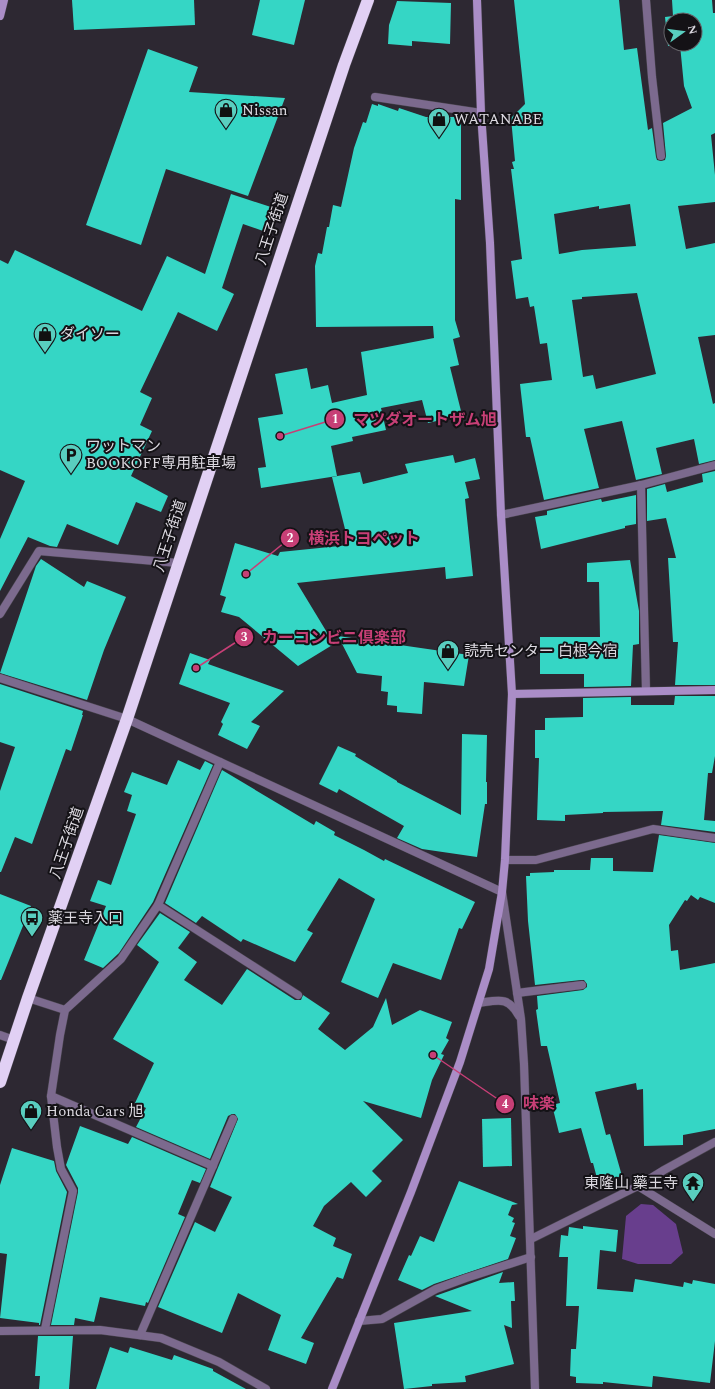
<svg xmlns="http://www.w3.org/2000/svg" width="715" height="1389" font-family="Spectral,'Noto Sans JP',serif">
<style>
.forest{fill:#683e8d}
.building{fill:#35d6c5;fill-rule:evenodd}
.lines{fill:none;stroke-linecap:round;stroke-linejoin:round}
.street-casing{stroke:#49444e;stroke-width:9}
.secondary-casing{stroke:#49444e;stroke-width:9}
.highway-casing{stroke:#49444e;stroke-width:13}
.street{stroke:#7c6a8e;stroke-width:8}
.secondary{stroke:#aa8dc7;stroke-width:8}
.highway{stroke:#e1d0f4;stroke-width:12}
.labels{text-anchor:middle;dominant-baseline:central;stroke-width:4;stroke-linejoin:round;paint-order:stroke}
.poi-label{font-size:15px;fill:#dcd9e0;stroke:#141216;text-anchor:start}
.street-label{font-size:15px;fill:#dcd9e0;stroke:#141216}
.leader{fill:none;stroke:#c73f76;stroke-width:1.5}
.callout-dot{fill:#c73f76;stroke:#141216;stroke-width:1.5}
.mark-label{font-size:12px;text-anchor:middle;font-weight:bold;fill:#fff}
.callout-label{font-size:16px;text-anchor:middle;font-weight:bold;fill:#c73f76;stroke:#141216;stroke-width:4;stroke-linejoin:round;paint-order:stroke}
</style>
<rect width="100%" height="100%" fill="#2d2832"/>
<!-- forest -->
<path class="forest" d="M641,1204l12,1 23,19 7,29 -12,11h-33l-16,-5 4,-43z"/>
<!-- building -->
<g class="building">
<path d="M72,0h122l1,25 -121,5z"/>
<path d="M260,0h45l-11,45 -42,-10z"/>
<path d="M514,0h105l5,50 13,-2 11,82 4,-2 4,29 1,3 4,1 4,-1 1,-4 -3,-33 29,-15 -8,-22 -4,-41 -12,1 -3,-29 8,-1 -1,-16h40l1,13h2v120l-4,2 4,40v27l-37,4 8,43 29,-6v92l-17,2 15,67 2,-1v57l-16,4 -5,-25 -38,9 6,26 -26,6 -14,-59 -38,8 15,59 -55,12 -14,-63h-4l-6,-53 32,-4 -5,-37 -7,1 -6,-38 -4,1 -2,-10 -12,2 -5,-38 11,-2 -11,-90h3l-2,-7 3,-1 -4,-43 14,-14zM671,20h24v24h-24zM630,204l6,42 -54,4 -23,4 -5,-40 45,-8v3zM637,293l19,81 -60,15 -3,-14 -10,2 -11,-77 10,-1v-2z"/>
<path d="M397,1l54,2 -1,41 -38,-3v5l-24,-2 1,-19z"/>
<path d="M148,49l50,18 -9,25 96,6 -37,98 -82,-27 -25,76 -55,-20z"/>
<path d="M372,104l6,2v-2l20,7 1,-3 27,9h35v83l-6,-1v121l5,17 -7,2 6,26 -9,2 12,48 -34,8 -6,-23 -41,8 5,22 -34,7 1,4 -22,5 6,30 -76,12 -3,-20 8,-1 -8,-49 25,-4 -8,-40 32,-6 4,21 17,-4 4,18 35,-8 -6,-43 73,-14 -1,-12 -117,1 -1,-61 3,-13 4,1 5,-27h2l4,-22 8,2 13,-59 9,-26 3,1z"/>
<path d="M231,194l43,14 -8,24 -23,-8 -21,64 12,6 -17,37 -39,-19 -38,80 12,6 -12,27 12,6 -21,45 37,20 -7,16 -25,-10 -18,43 -51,-21 -10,23 -7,-1 -22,-9 -28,54v-52l25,-58 -25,-11v-210l8,4 7,-14 127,61 25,-55 38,18z"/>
<path d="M453,455l2,8 20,-5 5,21 -15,3 4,16 -4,1 8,77 -27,3 -1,-12 -148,16 37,61 -36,22 -59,-49 -18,-5 5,-15 -6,-2 15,-52 43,13 2,-4 69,-7 -17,-68 28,-5 3,12 45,-11 -3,-9z"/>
<path d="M715,471v214h-40l3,-43h-5l-5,-84h8l-10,-40 -19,3v-32l18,-5 2,8 36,-10 -1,-8z"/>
<path d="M636,495v29l-11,2v2l-84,21 -6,-32 12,-2v-4l54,-12 1,3z"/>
<path d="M41,559l43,28 3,-6 39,16 -22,53 -17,50 -87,-27 36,-107z"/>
<path d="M630,560l9,51v33l-6,1 -2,41 -47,1v-13h-44v-37h60l-1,-55h-12v-19z"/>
<path d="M338,636l131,19 -5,31 -40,-4 -2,32 -25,-2v-6l-10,-1 1,-13 -7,-1 1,-15 -25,-3z"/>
<path d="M190,653l20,7 -2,4 76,27 -33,31 9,4 -13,23 -29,-14 5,-11 -2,-2 9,-19 -51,-19z"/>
<path d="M0,684l83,27 -1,4h1l-12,36 -5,-2 -34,95 -17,-7 -14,35h-1v-81l15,-44 -15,-5z"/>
<path d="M675,696h40v60l-3,17h-4l-4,47 11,1v11l-54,-7 2,-14 -60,1v1l-38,2v6l-28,-1 2,-62h-4v-28h10v-12l38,-1v-19l48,-1v8h43z"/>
<path d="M462,734l25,1 -1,47h1v22h-2l-8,53 -55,-8 -25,-11 7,-12 -65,-37 -2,4 -18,-9 19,-38 18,8 -1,2 42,25v1l64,33z"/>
<path d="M178,760l22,10 5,-9 8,4 -60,137 -34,51 -16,15 -19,-8 22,-54 -16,-5 8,-21 13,5 25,-71 -9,-3 5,-16 -8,-3 8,-20 35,13z"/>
<path d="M222,770l92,55 2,-4 19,11 -1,3 30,15 20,11 1,-2 90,43 -13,27 -3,-1 -18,52 -48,-17 -15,35 -37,-16 34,-83 -36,-21 -32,52 6,3 -18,29 -52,-23 -2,3 -39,-26 -6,7 -31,-20z"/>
<path d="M659,835l56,8v60l-15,-6 -2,3 -7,-5 -4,6 -2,-1 -16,25 2,26 7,-1 2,20 35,-7v166l-32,6v10l-39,1 -1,-57 -6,1 -1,-7 -41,9 11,43 4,-1 12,42 -24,6 -5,-19h-2l-10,-35 -22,5 -7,-28 8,-2 -13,-57h-6l-5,-36 2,-1 -1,-13 46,-6 4,-3v-3l-3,-4h-3l-46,5 -7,-64 -2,-45h4v-3l24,-1v-2h36l1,-12h22v13l40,1z"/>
<path d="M0,894l31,12 -30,74h-1z"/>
<path d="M160,913l30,19 -12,16 19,14 -13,18 38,25 25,-36 48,31h6l2,-5 27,18 -12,16 27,21 28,-23 13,-29 6,27 28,-15 32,12 -6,16 3,2 -8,14 3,1 -12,25 -11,38 -58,-17 40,39 -31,31 10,10 -16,16 -15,-15 -27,24 -11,20 23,12 -3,8 19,8 -9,25 -6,-2 -36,61 13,5 -8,21 -38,-14 13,-35 -43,-22 -16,40 -64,-26 37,-85 20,10 17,-35 -22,-10 28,-68 -3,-5h-3l-4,2 -18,43 -74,-32 10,-19 -11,-5 19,-40 -41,-24 46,-77 -22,-17z"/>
<path d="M511,1118l1,48 -29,1 -1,-48z"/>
<path d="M80,1126l48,18 4,-7 74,32 -6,14 -8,-3 -14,34 7,3 -37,86 -2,-1 -1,4 -45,-9 -6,25 -19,-4 -1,7h-23l27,-133v-4l-12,-23z"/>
<path d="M12,1148l42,13 2,10 11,21 -27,133h-1v-2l-39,-5 7,-64 -7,-1v-68z"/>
<path d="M459,1181l59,23 -6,1 -4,10 6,3 -2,4 3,1 -5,13 6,2 -8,21 -74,25 -12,6 -24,-10 11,-25 2,1 9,-20 14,6z"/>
<path d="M583,1226l35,4 -2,22 -16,-2 -3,39 36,3 2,-13 48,8 1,-5 8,2 1,-4 22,4v57l-5,42 -57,-7 -1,11 -49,-5v2l-27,-1v-6l-6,-1 1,-27h5l3,-43h-13l2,-49h-9l2,-22 7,1 1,-9 14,2z"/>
<path d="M503,1272l-4,11 15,-1 1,19h-4l1,27 -8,-3 10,39 -49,12 1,6 -34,2v2l-28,3 -10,-66 78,-12 -37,-15z"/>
<path d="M38,1336h35l-4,53h-30l1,-13h-5z"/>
<path d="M110,1347l18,6 2,-6 42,13 2,-5 39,14v2l33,18h-150z"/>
</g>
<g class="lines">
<!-- street casing -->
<g class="street-casing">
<g id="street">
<path d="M646,0l6,77 9,79"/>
<path d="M375,97l106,16"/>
<path d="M641,485l5,206"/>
<path d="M501,515l140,-30 74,-20"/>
<path d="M0,614l39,-63 139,12"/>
<path d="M0,678l127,41 375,173 19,127 3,45 11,325"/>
<path d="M505,860h31l117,-31 62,9"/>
<path d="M158,905l140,90"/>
<path d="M517,993l65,-8"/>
<path d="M28,998l37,12 56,-51 37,-54 62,-143"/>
<path d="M479,1003c20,-3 29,-7 40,13"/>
<path d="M0,1035l14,5"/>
<path d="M51,1096l162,70"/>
<path d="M638,1186l77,48"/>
<path d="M531,1239l107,-53 26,-16 51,-28"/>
<path d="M359,1321l23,-2 54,-30 30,-11 65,-21"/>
<path d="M45,1329l28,-138 -12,-22 -4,-22 -6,-51 9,-61 5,-25"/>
<path d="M0,1331l100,-1 61,8 58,24 47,27"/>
<path d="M140,1335l93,-216"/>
</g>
</g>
<!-- secondary casing -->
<g class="secondary-casing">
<g id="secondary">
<path d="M0,16l4,-16"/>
<path d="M512,694l203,-4"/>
<path d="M332,1389l79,-197 49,-130 29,-93 13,-77 3,-32 7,-166 -11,-179 -11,-272 -9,-130 -4,-113"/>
</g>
</g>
<!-- highway casing -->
<g class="highway-casing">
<path id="highway" d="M0,1082l28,-84 99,-279 217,-654 24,-65"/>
</g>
<!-- street -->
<use href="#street" class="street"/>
<!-- secondary -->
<use href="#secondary" class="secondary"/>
<!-- highway -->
<use href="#highway" class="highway"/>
</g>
<!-- icons -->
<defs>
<g id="shop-pin" transform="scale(1.15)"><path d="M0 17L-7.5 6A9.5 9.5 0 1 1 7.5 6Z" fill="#59cebf" stroke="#141216"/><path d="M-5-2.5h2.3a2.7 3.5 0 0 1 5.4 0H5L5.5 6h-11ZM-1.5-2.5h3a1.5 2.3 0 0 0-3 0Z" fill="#111"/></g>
<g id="parking-pin" transform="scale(1.15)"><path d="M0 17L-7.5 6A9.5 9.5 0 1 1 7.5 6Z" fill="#59cebf" stroke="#141216"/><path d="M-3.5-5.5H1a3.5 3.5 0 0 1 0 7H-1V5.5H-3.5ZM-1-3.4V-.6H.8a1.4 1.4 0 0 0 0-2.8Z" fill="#111"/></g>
<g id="bus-pin" transform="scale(1.15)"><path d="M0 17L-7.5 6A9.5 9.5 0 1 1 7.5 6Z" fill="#59cebf" stroke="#141216"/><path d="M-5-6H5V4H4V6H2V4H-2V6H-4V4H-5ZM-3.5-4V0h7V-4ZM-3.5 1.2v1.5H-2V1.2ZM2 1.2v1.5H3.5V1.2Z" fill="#111"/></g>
<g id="temple-pin" transform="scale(1.15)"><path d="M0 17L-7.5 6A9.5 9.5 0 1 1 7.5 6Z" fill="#59cebf" stroke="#141216"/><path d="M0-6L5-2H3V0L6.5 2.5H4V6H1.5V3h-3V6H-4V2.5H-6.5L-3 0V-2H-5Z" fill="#111"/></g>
</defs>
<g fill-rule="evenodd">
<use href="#shop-pin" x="226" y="110"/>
<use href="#shop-pin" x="439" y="119"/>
<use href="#shop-pin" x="45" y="334"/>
<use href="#parking-pin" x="71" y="455"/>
<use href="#shop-pin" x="448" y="651"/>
<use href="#bus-pin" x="32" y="918"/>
<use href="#shop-pin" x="31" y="1111"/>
<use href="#temple-pin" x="693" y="1183"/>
</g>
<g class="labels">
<!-- poi labels -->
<g class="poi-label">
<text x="242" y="110">Nissan</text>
<text x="454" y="119">WATANABE</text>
<text x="60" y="334">ダイソー</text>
<text x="86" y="446">ワットマン<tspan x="86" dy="17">BOOKOFF専用駐車場</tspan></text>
<text x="464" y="651">読売センター 白根今宿</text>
<text x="48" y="918">薬王寺入口</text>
<text x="46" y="1111">Honda Cars 旭</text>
<text x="678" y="1183" text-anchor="end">東隆山 藥王寺</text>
</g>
<!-- street labels -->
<g class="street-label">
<text transform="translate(272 229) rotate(-72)">八王子街道</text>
<text transform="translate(170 536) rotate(-72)">八王子街道</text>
<text transform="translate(67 843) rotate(-71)">八王子街道</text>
</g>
</g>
<!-- callouts -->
<path class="leader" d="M280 436L335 419M246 574L290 538M196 668L244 637M433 1055L505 1104"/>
<g class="callout-dot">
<circle cx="280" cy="436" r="4"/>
<circle cx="246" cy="574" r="4"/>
<circle cx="196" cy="668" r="4"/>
<circle cx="433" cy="1055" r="4"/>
<circle cx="335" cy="419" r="10"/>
<circle cx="290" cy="538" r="10"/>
<circle cx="244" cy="637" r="10"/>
<circle cx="505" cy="1104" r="10"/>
</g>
<g class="mark-label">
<text x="335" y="423">1</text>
<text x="290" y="542">2</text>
<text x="244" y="641">3</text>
<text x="505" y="1108">4</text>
</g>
<g class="callout-label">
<text x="425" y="425">マツダオートザム旭</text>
<text x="364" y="544">横浜トヨペット</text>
<text x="334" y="643">カーコンビニ倶楽部</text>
<text x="539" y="1109">味楽</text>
</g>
<!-- north arrow -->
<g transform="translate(683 32) rotate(76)"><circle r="19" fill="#141216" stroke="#646267"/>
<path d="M0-3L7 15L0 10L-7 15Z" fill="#59cebf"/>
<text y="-6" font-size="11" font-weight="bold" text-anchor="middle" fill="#dcd9e0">N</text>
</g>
</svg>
